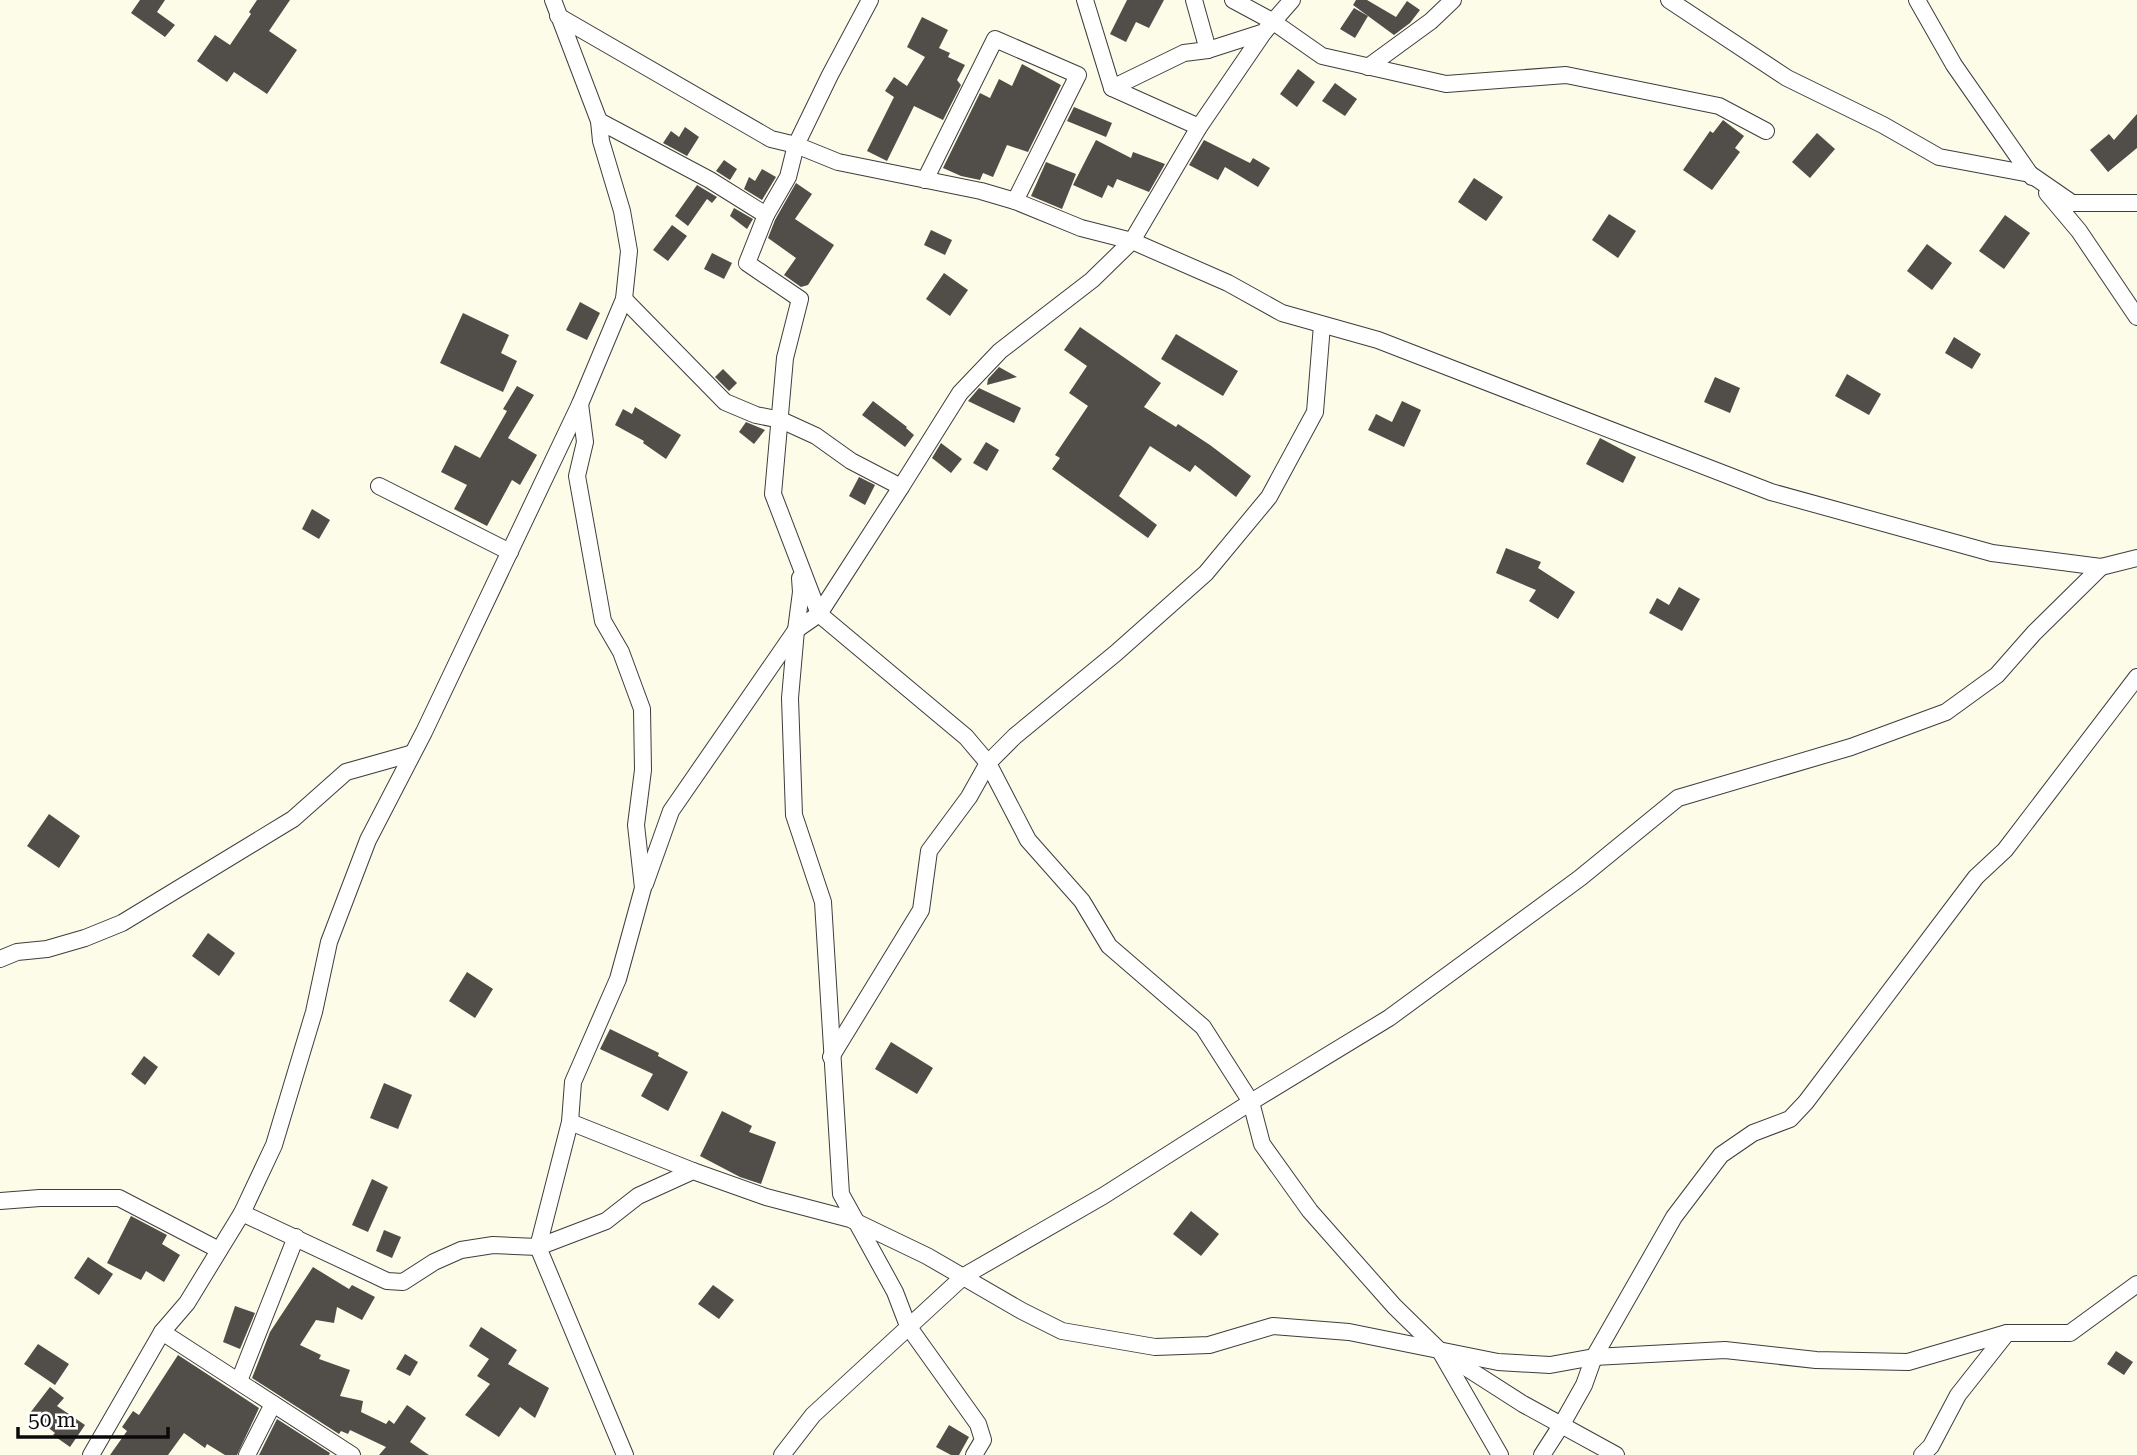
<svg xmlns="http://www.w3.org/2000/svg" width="2137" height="1455" font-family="'Roboto Serif',serif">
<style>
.building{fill:#514d48}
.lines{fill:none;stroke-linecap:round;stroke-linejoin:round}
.minor-casing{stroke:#3d3d3d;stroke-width:18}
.minor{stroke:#fff;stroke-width:16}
</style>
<rect width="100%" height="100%" fill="#fdfce9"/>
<!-- building -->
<g class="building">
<path d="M140,0h25l-8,12 18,13 -10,12 -34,-24z"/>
<path d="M257,0h33l-21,31 28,19 -30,44 -33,-22 -7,10 -30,-21 18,-26 15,10 21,-31 -2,-2z"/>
<path d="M1127,0h37l-15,28 -13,-6 -10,20 -16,-8z"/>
<path d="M1356,0h11l29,17 11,-16 13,9 -10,13 -16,12 -41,-30z"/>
<path d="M1354,8l14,8 -13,22 -15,-9z"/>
<path d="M922,17l26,13 -9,18 11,5 -2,4 17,8 -8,15 4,5 -18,35 -29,-14 -27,55 -20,-10 27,-54 -9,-6 9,-14 13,9 18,-29 -18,-10z"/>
<path d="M1022,64l39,21 -33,67 -21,-7 -14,32 -10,-4 -3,7 -19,-4 -18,-8 37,-75 10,5 9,-19 13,7z"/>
<path d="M1298,69l17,13 -18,25 -17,-13z"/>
<path d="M1335,83l22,16 -12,17 -23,-15z"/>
<path d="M1074,107l38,16 -6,14 -39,-16z"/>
<path d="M2137,114v34l-29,24 -18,-22 19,-16 5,6z"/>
<path d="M1723,120l21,16 -9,12 5,4 -28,38 -29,-20 27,-39 3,2z"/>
<path d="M685,127l14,10 -12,19 -24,-13 8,-12 8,6z"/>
<path d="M1817,133l18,16 -25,29 -18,-16z"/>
<path d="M1096,140l35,18 2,-6 32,12 -16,28 -32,-13 -4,9 -5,-3 -6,13 -29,-13z"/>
<path d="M1204,140l46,23 3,-5 17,10 -12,19 -33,-20 -7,13 -29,-15z"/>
<path d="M724,160l13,9 -7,11 -14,-9z"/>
<path d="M1046,162l30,12 -14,35 -31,-13z"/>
<path d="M762,169l14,8 -14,23 -18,-11 5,-12 6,4z"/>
<path d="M1474,178l29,19 -17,24 -28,-19z"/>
<path d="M796,183l16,11 -17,25 39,26 -26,40 -7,2 -17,-12 12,-17 -28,-20 7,-18z"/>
<path d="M697,185l20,12 -5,6 -5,-4 -19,27 -13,-10z"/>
<path d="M734,208l19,11 -6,10 -17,-13z"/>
<path d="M1609,214l27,17 -18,27 -26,-18z"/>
<path d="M2005,215l25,18 -26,36 -25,-18z"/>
<path d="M672,225l15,11 -19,25 -15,-11z"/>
<path d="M931,230l21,10 -7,15 -21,-10z"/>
<path d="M1927,244l25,19 -20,27 -25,-19z"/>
<path d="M712,253l20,10 -8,16 -20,-10z"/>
<path d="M944,273l24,17 -18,26 -24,-17z"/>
<path d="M580,302l20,11 -13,27 -21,-10z"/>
<path d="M463,313l46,22 -8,18 16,8 -14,31 -63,-29z"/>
<path d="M1080,327l81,56 -17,24 32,20 2,-3 32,21 41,31 -15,21 -41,-32 -5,7 -40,-26 -31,50 38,29 -9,13 -96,-69 8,-11 -5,-3 33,-49 -19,-13 18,-27 -23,-16z"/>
<path d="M1176,334l62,37 -15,25 -62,-37z"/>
<path d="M1954,337l27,17 -9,15 -27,-16z"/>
<path d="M999,367l18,10 -30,8 1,-6z"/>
<path d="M723,369l14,14 -8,8 -14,-14z"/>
<path d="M1847,374l34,20 -12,21 -34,-19z"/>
<path d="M1715,377l25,11 -10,25 -26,-11z"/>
<path d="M517,386l17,9 -26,43 29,17 -17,30 -8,-5 -25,46 -33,-17 13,-24 -26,-13 14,-27 25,13 27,-47 -4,-2z"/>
<path d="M979,388l42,20 -7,15 -46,-22z"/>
<path d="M873,401l34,26 -1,1 8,7 -9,12 -43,-32z"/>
<path d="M1402,401l19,9 -17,37 -36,-17 8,-16 16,8z"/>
<path d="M635,407l46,28 -15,24 -23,-16 1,-2 -29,-16 8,-16 9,5z"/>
<path d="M746,422l19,8 -11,14 -15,-12z"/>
<path d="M1600,438l36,19 -13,26 -37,-19z"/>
<path d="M986,442l13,8 -12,21 -14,-8z"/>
<path d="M941,443l21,16 -11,14 -19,-15z"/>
<path d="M859,477l16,8 -10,20 -16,-9z"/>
<path d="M312,509l18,11 -11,19 -17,-10z"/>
<path d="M1506,548l35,14 -3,6 37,24 -17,27 -29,-18 7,-11 -40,-17z"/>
<path d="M1679,587l21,12 -18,32 -33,-18 8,-15 12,7z"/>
<path d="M49,814l31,22 -21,32 -32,-22z"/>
<path d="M208,933l27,20 -16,23 -27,-20z"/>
<path d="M467,972l26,17 -18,29 -26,-17z"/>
<path d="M610,1029l49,24 -1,3 30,16 -20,39 -27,-15 12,-22 -53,-25z"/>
<path d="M891,1042l42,26 -16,26 -42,-25z"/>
<path d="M144,1056l14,11 -13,18 -14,-11z"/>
<path d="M384,1083l28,12 -14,34 -28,-11z"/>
<path d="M722,1111l30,15 -3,6 27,10 -15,42 -21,-7 -40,-21z"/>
<path d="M372,1179l16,8 -20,45 -16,-7z"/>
<path d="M1191,1211l28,23 -18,22 -28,-22z"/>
<path d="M131,1216l36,19 -5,9 18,11 -16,27 -18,-11 -5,9 -34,-17z"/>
<path d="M384,1230l17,7 -9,21 -16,-7z"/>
<path d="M88,1257l25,17 -14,21 -25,-17z"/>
<path d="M313,1267l36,22 3,-4 23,12 -13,23 -25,-13 -3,16 -18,-3 -16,25 21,10 -2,4 31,11 -10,26 23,5 -2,11 25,12 3,-4 5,4 13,-19 19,13 -16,24 19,13h-50l7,-8 -36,-17 -2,4 -7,-3 -2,3 -87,-56 18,-46z"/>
<path d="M713,1285l21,15 -15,19 -21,-15z"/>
<path d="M235,1306l20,7 -15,36 -17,-7z"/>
<path d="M481,1327l36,23 -9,14 41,24 -14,30 -15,-11 -21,30 -34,-22 25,-31 -13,-8 12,-17 -20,-13z"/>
<path d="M38,1344l31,20 -14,21 -31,-21z"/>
<path d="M2116,1351l17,11 -9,13 -17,-11z"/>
<path d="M405,1354l13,8 -8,14 -14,-7z"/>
<path d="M178,1355l81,53 -22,47h-12l-18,-11 -2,4 -21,-15 -16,22h-58l17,-24 -5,-4 11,-16 6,4z"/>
<path d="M50,1387l14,11 -7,8 28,19 -15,22 -17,-12 2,-2 -25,-20z"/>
<path d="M277,1419l53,34 -1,2h-70z"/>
<path d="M949,1425l20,12 -10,18h-8l-15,-8z"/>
</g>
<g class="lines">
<!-- minor casing -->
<g class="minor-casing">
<g id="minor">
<path d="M870,0l-40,75 -34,70 -8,32 -22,38 -19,48 53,36 -15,59 -12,136 46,120 147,123 22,26 40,77 54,61 27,45 94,81 48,75 11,42 48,67 84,95 46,45 60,104"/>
<path d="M1085,0l27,88 87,39"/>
<path d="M1194,0l14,50"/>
<path d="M1233,0l39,21 50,35 124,28 120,-9 153,31 47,25"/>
<path d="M1669,0l118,78 96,47 56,32 91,17 42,29h65"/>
<path d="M1917,0l37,65 78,112"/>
<path d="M558,16l213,123 25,6 42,17 143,29 34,10 66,27 51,13 96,42 54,30 96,27 393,152 221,61 109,14 36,-9"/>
<path d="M1368,67l63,-46 22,-21"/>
<path d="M1112,88l72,-35 24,-3 56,-18 28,-32"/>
<path d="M599,121l111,59 56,35"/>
<path d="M925,180l70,-141 83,36 -63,126"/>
<path d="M2047,193l32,38 58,86"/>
<path d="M624,299l101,103 31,13 25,5 35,16 35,25 50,26 59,-94 40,-42 92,-71 40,-39 67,-114 65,-95"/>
<path d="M580,404l5,38 -8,34 26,145 18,31 21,57 1,61 -7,55 7,63 -25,91 -45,103 -3,40 -32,125 87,208"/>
<path d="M379,486l131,66"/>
<path d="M800,578l1,14 -5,38 -6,68 4,117 29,87 18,292 54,98 13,34 70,98 5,16 -9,15"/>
<path d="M645,884l26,-73 125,-181 23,-16 82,-127"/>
<path d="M0,959l17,-7 30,-3 38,-11 37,-15 171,-104 53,-47 64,-18"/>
<path d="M831,1057l90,-147 8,-59 40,-54 19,-34 27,-27 101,-83 90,-80 63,-76 46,-85 7,-87"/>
<path d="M570,1122l123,49"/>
<path d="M0,1201l40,-3h79l100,52"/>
<path d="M242,1213l145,68 16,1 31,-20 27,-12 32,-5 45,2 68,-26 32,-25 55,-25 73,26 84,22 77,37 95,55 40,20 93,16 54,-2 64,-19 76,6 149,30 52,3 44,-8 131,-7 91,10 92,2 99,-29h63l67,-49"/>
<path d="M162,1332l190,123"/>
<path d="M1448,1356l75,48 93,51"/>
<path d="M239,1381l57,-144"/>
<path d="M91,1455l71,-123 25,-29 55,-90 32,-68 40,-133 15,-70 39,-102 56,-108 156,-328 44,-105 5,-48 -7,-40 -21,-70 -2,-20 -46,-121"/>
<path d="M247,1455l26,-51"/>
<path d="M782,1455l31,-40 151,-139 139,-80 148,-94 138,-84 191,-140 98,-80 173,-51 95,-35 51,-37 37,-42 67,-66"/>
<path d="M1542,1455l20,-31 22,-39 10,-28 80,-140 47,-62 32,-22 37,-14 16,-17 170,-225 29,-27 132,-173"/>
<path d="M1922,1455l9,-9 27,-51 49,-62"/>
</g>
</g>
<!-- minor -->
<use href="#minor" class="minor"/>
</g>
<!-- scale -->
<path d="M18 1427v10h150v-10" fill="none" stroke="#0a0a0a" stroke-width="3.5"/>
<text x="28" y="1427" font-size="21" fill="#0a0a0a" stroke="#ffffff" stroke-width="5" paint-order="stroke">50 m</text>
</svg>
